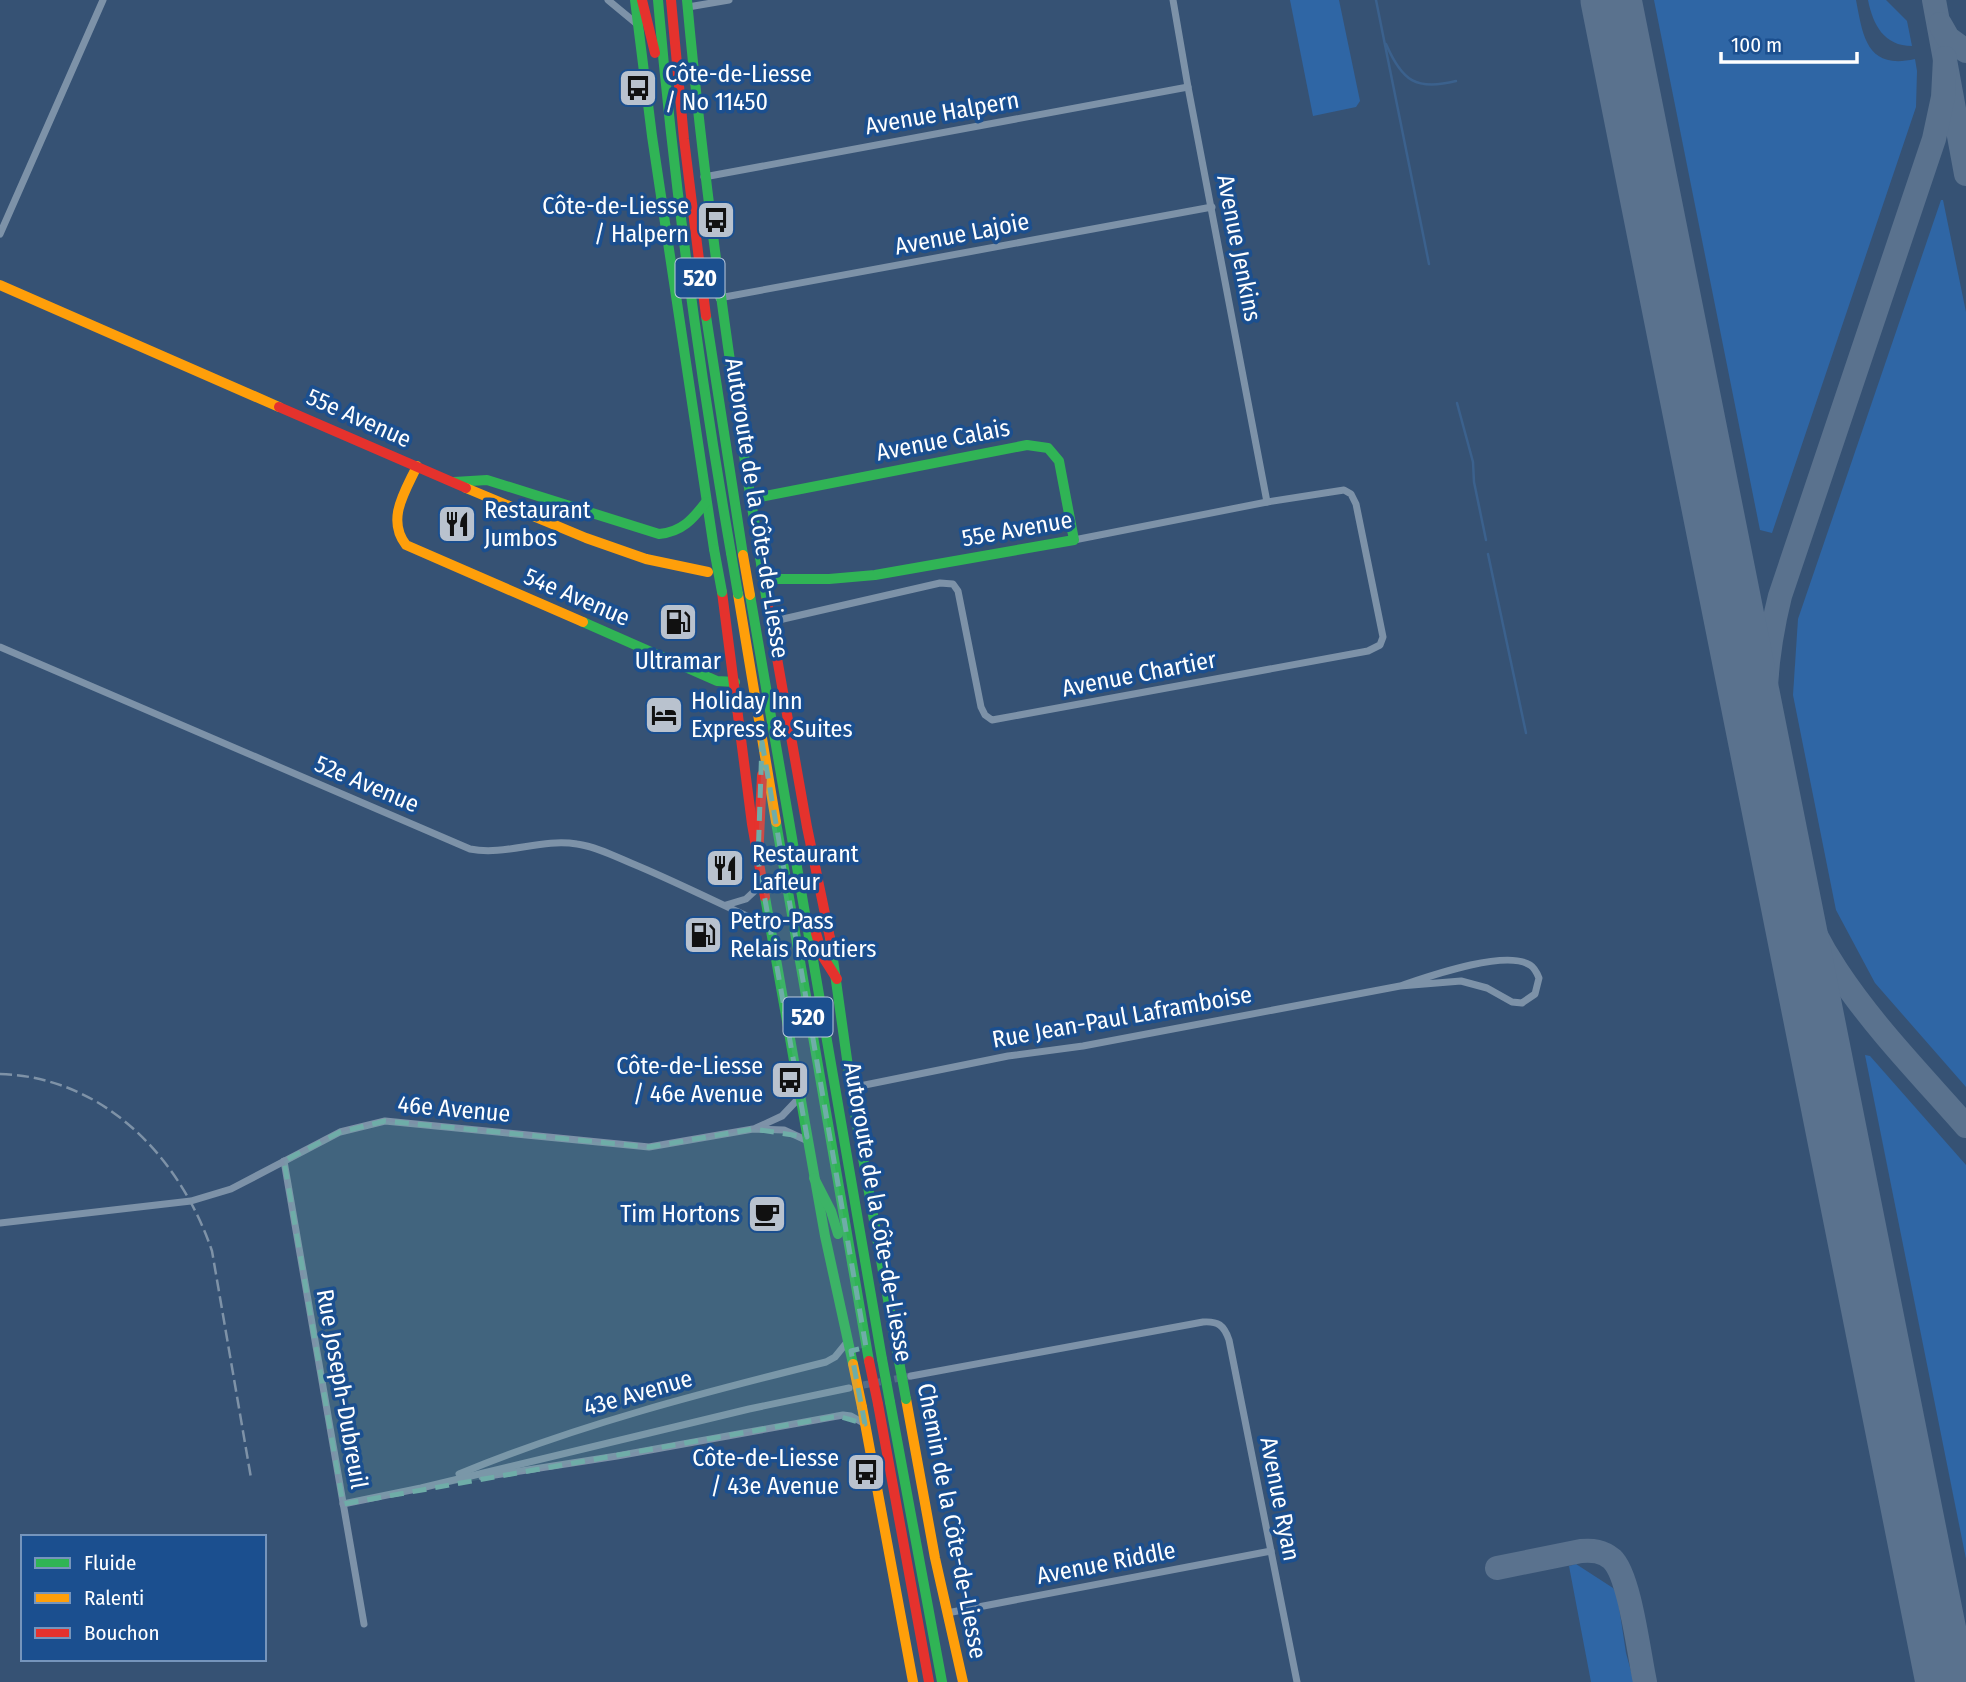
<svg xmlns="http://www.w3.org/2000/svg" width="1966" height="1682" font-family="'Fira Sans Condensed',sans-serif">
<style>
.green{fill:#2f66a5}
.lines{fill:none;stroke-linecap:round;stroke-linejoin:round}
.stream{stroke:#3b618d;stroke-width:2.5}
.taxiway{stroke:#5a728e;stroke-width:24}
.runway{stroke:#5a728e;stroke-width:61}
.street-tunnel{stroke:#546c89;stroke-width:7;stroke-dasharray:7 3.5;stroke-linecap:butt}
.street{stroke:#7d92a8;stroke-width:7}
.fast{stroke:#30b455;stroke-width:10}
.slow{stroke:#ff9f0a;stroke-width:10}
.jam{stroke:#e5322d;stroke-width:10}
.rail{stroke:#7e92a7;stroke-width:2.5;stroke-dasharray:12 5;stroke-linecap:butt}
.fast-bridge{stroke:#30b455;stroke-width:10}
.slow-bridge{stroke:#ff9f0a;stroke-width:10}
.jam-bridge{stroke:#e5322d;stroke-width:10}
.marked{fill:#6fada8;fill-opacity:0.2;stroke:#6fada8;stroke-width:5;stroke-dasharray:14 9;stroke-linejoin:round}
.labels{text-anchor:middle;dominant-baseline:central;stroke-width:7;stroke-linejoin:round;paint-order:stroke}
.shield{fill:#1b4f8f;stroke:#bbcadd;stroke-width:2}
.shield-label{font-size:23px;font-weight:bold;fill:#fff}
.poi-label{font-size:24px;fill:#fff;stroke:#1b4f8f;text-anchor:start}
.street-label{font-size:24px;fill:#fff;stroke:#1b4f8f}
</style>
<rect width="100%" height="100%" fill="#365274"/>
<!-- green -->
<g class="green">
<path d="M1290,0h49l21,101 -4,6 -43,9z"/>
<path d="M1654,0h202c7,37 11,70 59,59l2,12 -1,36 -144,426 -12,-3z"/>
<path d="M1868,0h18l21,21 5,25c-28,0 -39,-21 -44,-46z"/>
<path d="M1941,200h2l23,112v775l-91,-104 -39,-73 -43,-215 5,-76z"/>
<path d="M1865,1055l5,1 96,109v394z"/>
<path d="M1576,1564l37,24 4,6 9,59 8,29h-43l-22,-116z"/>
</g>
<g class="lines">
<!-- stream -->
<g class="stream">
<path d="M1376,0l53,264"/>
<path d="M1386,44c16,37 30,47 70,37"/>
<path d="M1457,403l16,59 1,20 12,58"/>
<path d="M1488,554l38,179"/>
</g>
<!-- taxiway -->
<g class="taxiway">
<path d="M1934,0l32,174"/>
<path d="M1940,24l8,14 18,13"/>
<path d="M1945,58l-2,39 -9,42 -154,457c-31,124 -15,267 57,375 37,56 85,105 129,155"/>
<path d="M1918,1540l4,8 29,134"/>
<path d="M1497,1568l84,-17c12,-1 21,0 31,8 18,17 27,96 33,123"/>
</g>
<!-- runway -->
<path class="runway" d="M1611,0l335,1682"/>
<!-- street-tunnel -->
<path class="street-tunnel" d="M853,1387l58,-11"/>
<!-- street -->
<g class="street">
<path d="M608,0l29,24"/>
<path d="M1173,0l15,87 79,415"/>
<path d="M688,7l41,-7"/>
<path d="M704,177l484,-90"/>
<path d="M0,234l103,-234"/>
<path d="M719,298l493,-91"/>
<path d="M770,622l170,-39 13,1 5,7 23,116 4,8 7,5 376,-69 12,-6 3,-8 -27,-133 -5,-10 -7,-4 -77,12 -193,38"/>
<path d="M0,647l470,202c36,7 71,-11 107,-5 21,3 41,14 61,22 45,19 88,41 133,61"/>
<path d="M726,905l20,-6 16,-15"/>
<path d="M850,1088l158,-32 75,-10 317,-60 61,-5 26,7 25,14 10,1 13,-9 4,-16c-2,-5 -4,-10 -9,-13 -25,-16 -103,12 -130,21"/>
<path d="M756,1128l26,-12 18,-19"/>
<path d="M284,1161l80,463"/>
<path d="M0,1223l191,-22 40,-12 109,-57 45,-11 264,26 104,-18 31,1 24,11"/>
<path d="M911,1376l292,-54c15,-1 21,3 26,18l68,342"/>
<path d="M459,1474c118,-49 243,-81 367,-112l9,-5 13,-16"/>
<path d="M482,1477l135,-21 226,-41 8,1 14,8"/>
<path d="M343,1504l78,-16 328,-79 100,-21"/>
<path d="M947,1613l324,-62"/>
</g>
<!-- fast -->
<g class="fast">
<path d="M635,0l17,136 62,413"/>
<path d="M658,0c16,186 41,369 73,553"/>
<path d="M687,0c17,187 43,372 73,557"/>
<path d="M706,316l37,239"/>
<path d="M454,482l33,-2 172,54c23,-2 34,-15 47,-32"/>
<path d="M750,499l277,-54 21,3 11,13 15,79 -199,35 -46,4h-56"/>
<path d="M750,595l132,764"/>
<path d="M583,622l134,59 18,1"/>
<path d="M776,822l93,539"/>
<path d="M765,897l60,339 28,128"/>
<path d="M830,938l23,164 45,254"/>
<path d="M814,1178l17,33 7,23"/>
<path d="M890,1402l52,280"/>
</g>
<!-- slow -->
<g class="slow">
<path d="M0,285l279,122"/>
<path d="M417,466c-12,26 -31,53 -11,79l177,77"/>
<path d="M466,488l120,50 60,21 62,13"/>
<path d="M738,594l38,228"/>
<path d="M906,1399l29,159 28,124"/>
<path d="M862,1407l51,275"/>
</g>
<!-- jam -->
<g class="jam">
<path d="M642,0l13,53"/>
<path d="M671,0l13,139 22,177"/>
<path d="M279,407l187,81"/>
<path d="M722,592l30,232 13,73"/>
<path d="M766,596l41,231 23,111"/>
<path d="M758,860l4,-85"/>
<path d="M816,933l7,24 14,22"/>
<path d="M878,1404l51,278"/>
</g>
<!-- rail -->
<path class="rail" d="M0,1074c104,3 180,83 212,177l39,227"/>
<!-- fast-bridge -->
<g class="fast-bridge">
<path d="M714,549l8,43"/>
<path d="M731,553l7,41"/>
<path d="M760,557l6,39"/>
<path d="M898,1356l8,43"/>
<path d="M882,1359l8,43"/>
</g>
<!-- slow-bridge -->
<g class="slow-bridge">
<path d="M743,555l7,40"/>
<path d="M853,1364l9,43"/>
</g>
<!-- jam-bridge -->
<path class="jam-bridge" d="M869,1361l9,43"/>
</g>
<!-- marked area -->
<path class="marked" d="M762,742l104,605 -15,4 14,73 -27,-8 -495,88 -59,-343 56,-29 45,-11 264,26 104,-18 54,8 -49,-277z"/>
<!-- icons -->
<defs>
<g id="bus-square" transform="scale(2.0125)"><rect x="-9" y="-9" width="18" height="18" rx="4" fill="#b9c2ce" stroke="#1b4f8f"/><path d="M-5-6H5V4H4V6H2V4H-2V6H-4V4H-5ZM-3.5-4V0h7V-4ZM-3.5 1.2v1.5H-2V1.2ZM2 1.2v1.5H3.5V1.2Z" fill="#111"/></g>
<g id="restaurant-square" transform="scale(2.0125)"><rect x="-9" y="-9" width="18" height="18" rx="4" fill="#b9c2ce" stroke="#1b4f8f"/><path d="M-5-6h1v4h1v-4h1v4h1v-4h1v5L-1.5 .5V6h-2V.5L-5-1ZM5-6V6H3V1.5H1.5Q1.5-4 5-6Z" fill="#111"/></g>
<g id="fuel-square" transform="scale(2.0125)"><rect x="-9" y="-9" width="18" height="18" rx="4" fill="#b9c2ce" stroke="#1b4f8f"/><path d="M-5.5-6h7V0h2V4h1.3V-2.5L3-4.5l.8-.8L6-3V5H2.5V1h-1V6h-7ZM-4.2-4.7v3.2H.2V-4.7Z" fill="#111"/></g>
<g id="hotel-square" transform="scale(2.0125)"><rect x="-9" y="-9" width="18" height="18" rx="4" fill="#b9c2ce" stroke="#1b4f8f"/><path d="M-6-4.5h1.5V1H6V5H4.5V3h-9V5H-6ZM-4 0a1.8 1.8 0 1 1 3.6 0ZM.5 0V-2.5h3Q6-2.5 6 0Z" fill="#111"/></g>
<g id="cafe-square" transform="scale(2.0125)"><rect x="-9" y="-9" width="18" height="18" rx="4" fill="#b9c2ce" stroke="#1b4f8f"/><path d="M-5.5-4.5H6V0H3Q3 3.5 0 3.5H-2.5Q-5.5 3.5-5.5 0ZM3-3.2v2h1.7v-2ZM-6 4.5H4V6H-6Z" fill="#111"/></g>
</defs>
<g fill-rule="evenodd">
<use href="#bus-square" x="638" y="88"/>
<use href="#bus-square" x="716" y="220"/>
<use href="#restaurant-square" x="457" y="524"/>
<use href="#fuel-square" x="678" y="622"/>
<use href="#hotel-square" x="664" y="715"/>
<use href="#restaurant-square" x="725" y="868"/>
<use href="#fuel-square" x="703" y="935"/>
<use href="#bus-square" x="790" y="1080"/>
<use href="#cafe-square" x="767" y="1214"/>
<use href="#bus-square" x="866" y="1472"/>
</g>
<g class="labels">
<!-- shield labels -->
<g class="shield">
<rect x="675.5" y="258.5" width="49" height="39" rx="5"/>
<rect x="783.5" y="997.5" width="49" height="39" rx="5"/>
</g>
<g class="shield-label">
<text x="700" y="278">520</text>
<text x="808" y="1017">520</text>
</g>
<!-- poi labels -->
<g class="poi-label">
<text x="665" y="74">Côte-de-Liesse<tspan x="665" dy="28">/ No 11450</tspan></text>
<text x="689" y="206" text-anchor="end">Côte-de-Liesse<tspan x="689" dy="28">/ Halpern</tspan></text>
<text x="484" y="510">Restaurant<tspan x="484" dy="28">Jumbos</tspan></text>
<text x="678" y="661" text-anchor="middle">Ultramar</text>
<text x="691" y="701">Holiday Inn<tspan x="691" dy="28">Express &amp; Suites</tspan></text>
<text x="752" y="854">Restaurant<tspan x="752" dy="28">Lafleur</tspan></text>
<text x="730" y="921">Petro-Pass<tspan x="730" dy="28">Relais Routiers</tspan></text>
<text x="763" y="1066" text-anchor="end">Côte-de-Liesse<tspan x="763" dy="28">/ 46e Avenue</tspan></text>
<text x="740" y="1214" text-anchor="end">Tim Hortons</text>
<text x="839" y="1458" text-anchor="end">Côte-de-Liesse<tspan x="839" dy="28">/ 43e Avenue</tspan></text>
</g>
<!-- street labels -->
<g class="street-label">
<text transform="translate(942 113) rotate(-10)">Avenue Halpern</text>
<text transform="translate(962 234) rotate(-11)">Avenue Lajoie</text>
<text transform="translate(1239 248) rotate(79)">Avenue Jenkins</text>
<text transform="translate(359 418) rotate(24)">55e Avenue</text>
<text transform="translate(943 440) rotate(-11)">Avenue Calais</text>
<text transform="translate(757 508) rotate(81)">Autoroute de la Côte-de-Liesse</text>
<text transform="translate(1017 529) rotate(-10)">55e Avenue</text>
<text transform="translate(577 597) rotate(23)">54e Avenue</text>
<text transform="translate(1139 674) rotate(-11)">Avenue Chartier</text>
<text transform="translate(367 784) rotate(23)">52e Avenue</text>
<text transform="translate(1122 1017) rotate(-10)">Rue Jean-Paul Laframboise</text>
<text transform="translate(454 1109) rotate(5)">46e Avenue</text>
<text transform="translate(878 1212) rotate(80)">Autoroute de la Côte-de-Liesse</text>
<text transform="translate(342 1389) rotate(80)">Rue Joseph-Dubreuil</text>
<text transform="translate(638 1393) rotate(-16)">43e Avenue</text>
<text transform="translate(1280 1499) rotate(79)">Avenue Ryan</text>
<text transform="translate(952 1521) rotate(79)">Chemin de la Côte-de-Liesse</text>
<text transform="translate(1106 1563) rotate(-11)">Avenue Riddle</text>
</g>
</g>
<!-- legend -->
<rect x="21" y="1535" width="245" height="126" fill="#1b4f8f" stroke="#7695bc" stroke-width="2"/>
<rect x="35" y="1558" width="35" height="10" fill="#30b455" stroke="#7695bc" stroke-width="2"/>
<text x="84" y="1570" font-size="21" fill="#ffffff">Fluide</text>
<rect x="35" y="1593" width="35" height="10" fill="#ff9f0a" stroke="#7695bc" stroke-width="2"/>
<text x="84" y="1605" font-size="21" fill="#ffffff">Ralenti</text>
<rect x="35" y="1628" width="35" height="10" fill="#e5322d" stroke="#7695bc" stroke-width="2"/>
<text x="84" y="1640" font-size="21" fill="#ffffff">Bouchon</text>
<!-- scale -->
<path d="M1721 52v10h136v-10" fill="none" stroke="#ffffff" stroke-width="3.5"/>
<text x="1731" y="52" font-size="21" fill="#ffffff" stroke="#1b4f8f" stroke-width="5" paint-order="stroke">100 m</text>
</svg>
